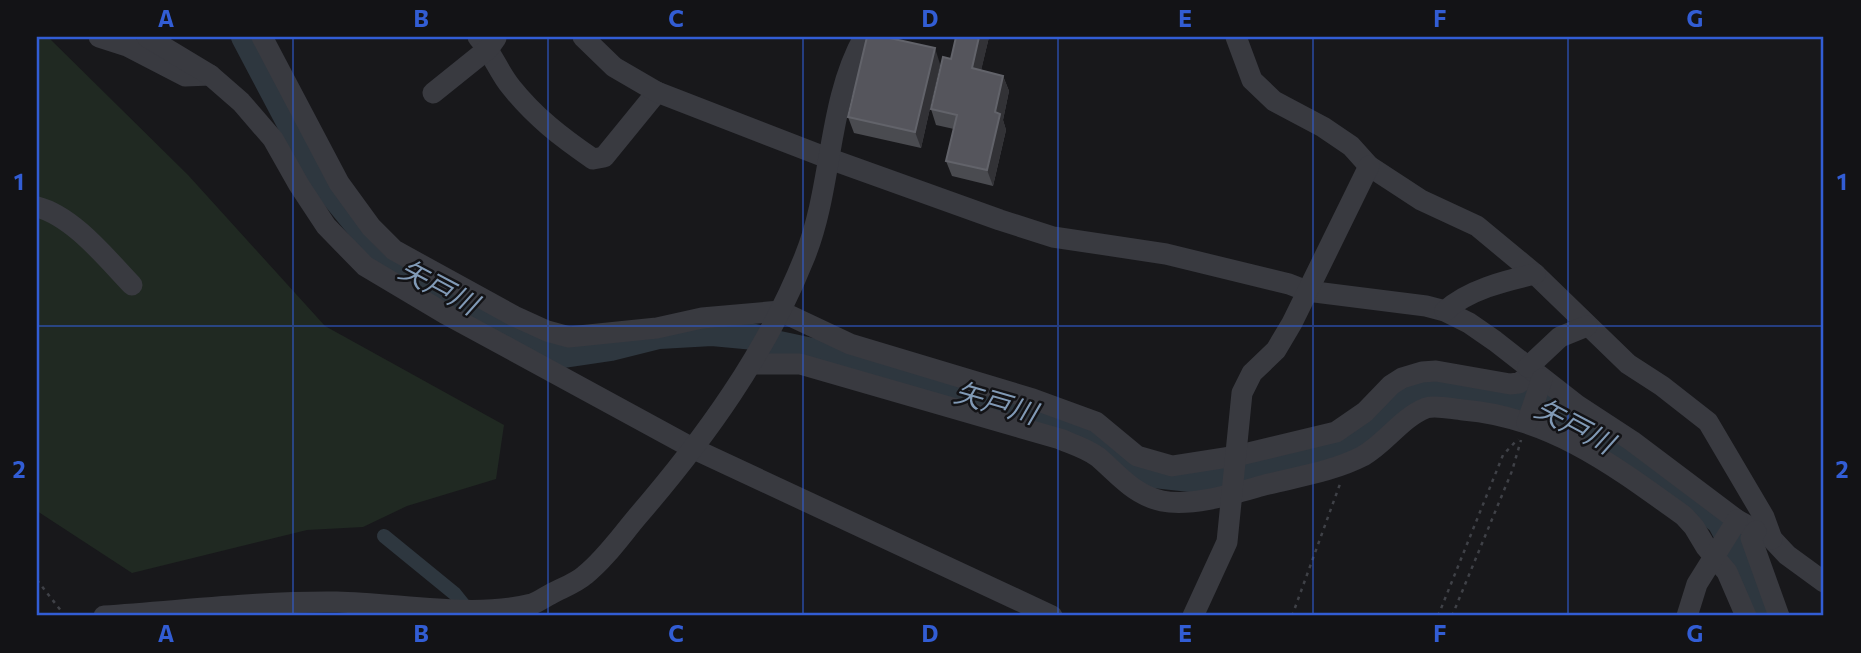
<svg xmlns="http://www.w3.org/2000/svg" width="1861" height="653" font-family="Commissioner,'Noto Sans JP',sans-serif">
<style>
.green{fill:#202922}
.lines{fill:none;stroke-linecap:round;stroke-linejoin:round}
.canal{stroke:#2e373f;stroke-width:14}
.river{stroke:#2e373f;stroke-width:26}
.path{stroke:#3f4147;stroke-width:2.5;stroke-dasharray:3.5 5;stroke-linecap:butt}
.minor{stroke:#393a40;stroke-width:21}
.wall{fill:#4a4b50}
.shaded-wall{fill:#323236}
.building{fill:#55555c;stroke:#62636a;stroke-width:2}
.grid{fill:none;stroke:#325dd4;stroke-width:2;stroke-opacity:0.55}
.labels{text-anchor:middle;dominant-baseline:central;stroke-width:5;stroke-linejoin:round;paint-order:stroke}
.water-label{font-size:28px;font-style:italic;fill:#819ab6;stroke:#131316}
.neatline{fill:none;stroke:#325dd4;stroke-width:2.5}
.grid-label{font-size:23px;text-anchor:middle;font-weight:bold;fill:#325dd4}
</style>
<rect width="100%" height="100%" fill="#18181b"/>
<!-- green -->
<path class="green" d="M37,37h11l140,138 137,151 179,99 -8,54 -89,27 -44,21 -56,3 -175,43 -95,-62z"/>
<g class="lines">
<!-- canal -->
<path class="canal" d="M384,536l71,58 16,20"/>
<!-- river -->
<path class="river" d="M244,37l74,140 50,61 30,29 93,47 66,42 54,-8 48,-12 53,-3 43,4 24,7 61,13 251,73 34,29 29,16 55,6 146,-38 33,-33 25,-18 33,-5 96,15 55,29 59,39 64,52 50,94"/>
<!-- path -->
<g class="path">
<path d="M37,580l28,36"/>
<path d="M1292,616l48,-132"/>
<path d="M1438,616l65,-161 15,-16"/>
<path d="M1452,616l60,-145 9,-31"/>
</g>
<!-- minor -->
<g class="minor">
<path d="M99,37l28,9 58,30 25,-1"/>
<path d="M147,37l63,38 31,27 32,37 26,46 27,41 39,40 79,47 250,136 358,167"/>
<path d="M262,37l77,146 32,44 23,23 120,66 33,15 22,6 88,-9 45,-10 78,-7 70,33 183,55 63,23 41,34 35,10 64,-10 100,-24 29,-20 26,-27 11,-7 20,-6 14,-1 74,13 9,-1 15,-11"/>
<path d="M478,37c14,15 20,34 33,50 24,30 50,50 82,72l11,-2 53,-65"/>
<path d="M583,37l31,30 43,25 173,67 170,61 53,17 113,17 123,30 18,7 119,15 19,5 24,12 26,18 82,64 55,36 105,79 35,19 15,16 37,27"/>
<path d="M1236,37l16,43 22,21 49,26 28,19 18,20 52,34 56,26 58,48 93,90 34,22 46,36 56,95 8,22"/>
<path d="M433,93l56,-45 7,-10"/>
<path d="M37,207c36,9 70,52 95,78"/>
<path d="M1445,311c23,-21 59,-30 90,-37"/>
<path d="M752,364h48l260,75c12,5 28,10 38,18 21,18 36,38 64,44 29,6 71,-7 99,-15 34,-9 71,-14 102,-30 23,-13 38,-38 63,-48 10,-3 26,1 37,2 88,7 153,57 221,106l10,11 12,20 21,25 19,44"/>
<path d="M1528,367l32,-30 27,-11"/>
<path d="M1527,423l15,-44"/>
<path d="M1756,531l-5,7 28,78"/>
<path d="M104,616c77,-5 156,-15 233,-14 61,1 135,17 195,2 6,-2 13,-7 19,-10 11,-6 25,-11 34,-19 20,-16 36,-39 52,-58 68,-79 129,-163 168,-261 28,-70 22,-153 59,-219"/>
<path d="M1193,616l34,-74 15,-149 10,-20 24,-23 16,-27 77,-157"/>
<path d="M1687,616l10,-32 40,-64"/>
</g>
</g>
<!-- wall -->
<g class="wall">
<path d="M956,37h33l-8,33 22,6 6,15 -6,29 3,10 -13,56 -41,-10 -6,-15 8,-32 -18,-4 -5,-16 20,-50z"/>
<path d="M940,64l-19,84 -67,-15 -6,-16z"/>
</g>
<!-- shaded-wall -->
<g class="shaded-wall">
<path d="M979,37h10l-11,47 -6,-16z"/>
<path d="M935,48l5,16 -19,84 -6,-16z"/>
<path d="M1003,76l6,15 -6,29 3,10 -13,56 -6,-16 8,-58z"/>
</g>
<!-- building -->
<g class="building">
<path d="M867,37h18l50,11 -20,84 -67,-15z"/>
<path d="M956,37h23l-7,31 31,8 -8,36 5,2 -13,56 -41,-9 11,-46 -26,-6 12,-52 8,2z"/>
</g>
<!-- grid -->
<path class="grid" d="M293,37v579M548,37v579M803,37v579M1058,37v579M1313,37v579M1568,37v579M37,326h1787"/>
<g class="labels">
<!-- water labels -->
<g class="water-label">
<text transform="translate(439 286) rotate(28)">矢戸川</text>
<text transform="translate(996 402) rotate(16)">矢戸川</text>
<text transform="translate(1575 425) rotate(28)">矢戸川</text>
</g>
</g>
<!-- border -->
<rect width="1861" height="653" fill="none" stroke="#131316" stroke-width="77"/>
<rect x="38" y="38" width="1784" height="576" class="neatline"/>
<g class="grid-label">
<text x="166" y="27">A</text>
<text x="421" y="27">B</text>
<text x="676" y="27">C</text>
<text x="930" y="27">D</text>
<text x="1185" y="27">E</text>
<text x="1440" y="27">F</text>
<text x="1695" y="27">G</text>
<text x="19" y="190">1</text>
<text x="1842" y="190">1</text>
<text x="19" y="478">2</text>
<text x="1842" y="478">2</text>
<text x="166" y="642">A</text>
<text x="421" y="642">B</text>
<text x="676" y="642">C</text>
<text x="930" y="642">D</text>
<text x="1185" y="642">E</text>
<text x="1440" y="642">F</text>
<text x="1695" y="642">G</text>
</g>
</svg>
